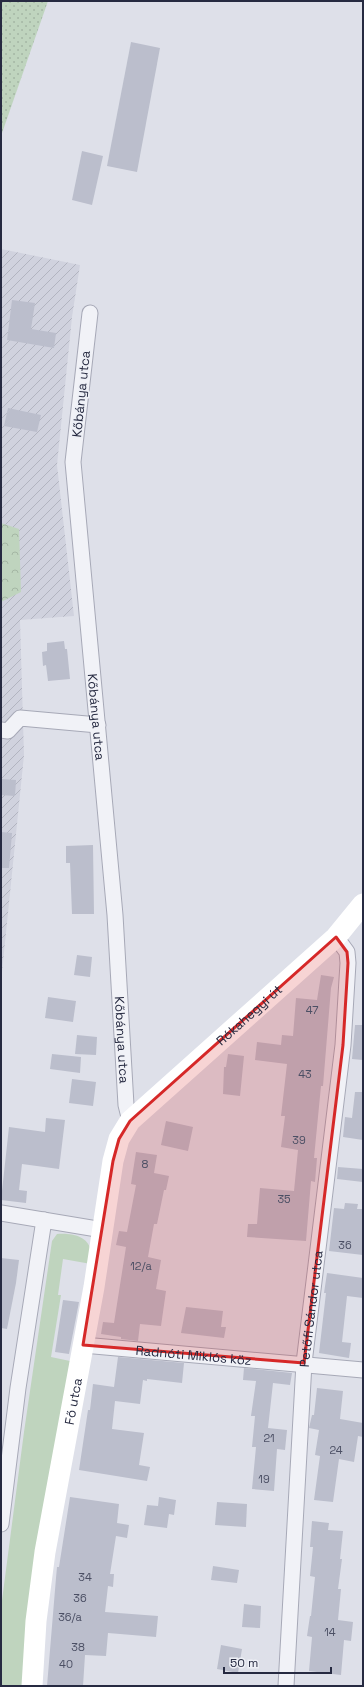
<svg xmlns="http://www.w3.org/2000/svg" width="364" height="1687" font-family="'Space Grotesk',sans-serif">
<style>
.industrial{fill:url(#industrial-furrows)}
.grass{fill:url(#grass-dots)}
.forest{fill:url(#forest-crowns)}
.green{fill:#bfd4be}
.building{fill:#bbbecc}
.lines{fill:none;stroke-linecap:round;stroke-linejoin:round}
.street-casing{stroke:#a7a9b7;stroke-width:17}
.street{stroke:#f1f2f7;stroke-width:15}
.secondary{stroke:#fff;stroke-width:21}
.marked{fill:#d62828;fill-opacity:0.2;stroke:#d62828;stroke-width:3;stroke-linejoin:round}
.labels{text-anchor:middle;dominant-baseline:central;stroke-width:3.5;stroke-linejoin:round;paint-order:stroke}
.number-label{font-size:11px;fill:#4b4f64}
.street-label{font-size:13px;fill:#262a41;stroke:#eef0f6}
</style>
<defs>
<pattern id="industrial-furrows" width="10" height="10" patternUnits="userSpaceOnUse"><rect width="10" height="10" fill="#d0d2de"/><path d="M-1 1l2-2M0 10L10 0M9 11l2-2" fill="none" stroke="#b2b4c0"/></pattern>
<pattern id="grass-dots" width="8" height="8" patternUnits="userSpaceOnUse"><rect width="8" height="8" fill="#bfd4be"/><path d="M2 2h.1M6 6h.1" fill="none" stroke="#a4b6a4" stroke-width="1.8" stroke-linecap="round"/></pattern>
<pattern id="forest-crowns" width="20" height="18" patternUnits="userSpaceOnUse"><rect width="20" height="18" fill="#bfd4be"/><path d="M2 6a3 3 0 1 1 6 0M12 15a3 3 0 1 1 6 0" fill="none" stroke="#a4b6a4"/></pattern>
</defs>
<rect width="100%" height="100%" fill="#dee0e9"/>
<!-- industrial -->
<path class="industrial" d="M1,249l79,16 -8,52 -15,148 17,151 -54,4 4,135 -23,227z"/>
<!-- grass -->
<path class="grass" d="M1,1h47l-47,135z"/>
<!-- forest -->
<path class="forest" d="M1,523l18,6 2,63 -20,10z"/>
<!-- green -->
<path class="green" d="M57,1234c13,-1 31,1 34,17 1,4 0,9 0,13l-28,-5 -5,36h3l-10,62 19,4 -42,325h-27v-78l23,-176 28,-191z"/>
<!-- building -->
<g class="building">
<path d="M131,42l29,6 -23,124 -30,-6z"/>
<path d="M82,151l21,5 -11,49 -20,-5z"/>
<path d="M12,300l23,3 -4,26 25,4 -2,15 -47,-8z"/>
<path d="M8,408l33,7 -4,17 -33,-6z"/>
<path d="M64,641l1,8h2l3,30 -22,2 -2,-16 -3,1 -1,-14 5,-1v-8z"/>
<path d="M1,779l15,1 -1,16 -14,-1z"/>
<path d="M1,832l11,1 -3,35h-8z"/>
<path d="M93,845l1,69h-22l-2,-51h-4v-17z"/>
<path d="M77,955l15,2 -2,20 -16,-2z"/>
<path d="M321,975l13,2 -3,11 -8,98h-2l-7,72h3l-2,24 -4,-1 -5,60 -59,-4 1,-13h9l3,-36 34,3 4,-41 -17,-3 4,-31h-4l6,-52 -32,-4 2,-18 24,3 1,-10 11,1 3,-38 21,2z"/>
<path d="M48,997l28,4 -3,21 -28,-4z"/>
<path d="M355,1025h8v35l-11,-1z"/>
<path d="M77,1035l20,2 -1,18 -21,-1z"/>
<path d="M52,1054l29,3 -1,16 -30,-4z"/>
<path d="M228,1054l16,2 -4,40 -17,-2 1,-27h2z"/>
<path d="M72,1079l24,3 -3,24 -24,-3z"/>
<path d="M355,1092h8v48l-20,-3 2,-20 7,1z"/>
<path d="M46,1118l19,2 -6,49 -37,-5 -3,26 8,1 -1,12 -25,-3 8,-73 36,5z"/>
<path d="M166,1121l27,6 -5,24 -27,-6z"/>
<path d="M136,1152l21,3 -3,18 15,3 -3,14h-2l-7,34h-3l-6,33 13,3 -5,29 10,2 -5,35 -21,-2 -2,17 -17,-2v-2l-20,-3 2,-12 11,1 12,-76 -10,-2 3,-14 8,1 9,-47 -5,-1z"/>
<path d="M338,1167l25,2v13l-26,-3z"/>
<path d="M345,1203l13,1 -1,5h6v46l-34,-4 5,-43 10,1z"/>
<path d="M1,1258l18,2 -3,23 -9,46 -6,-1z"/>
<path d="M327,1273l36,5v20l-16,-2 -5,46 9,1 -2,15 -30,-5 7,-60h-2z"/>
<path d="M63,1300l16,2 -10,52 -14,-2z"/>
<path d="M186,1307l37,4 -2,16h5l-2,11 -43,-5z"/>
<path d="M118,1357l66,6 -2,20 -35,-4v2l-4,-1 -3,24 -25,-3 -3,28 32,4 -5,32 11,2 -3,14 -68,-11 9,-60h2l3,-26 21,3z"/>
<path d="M244,1368l48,5 -2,12 -17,-2 -5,45 19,2 -2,20 -8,-1 -3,42 -22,-2 4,-42h-4l3,-31h-4l5,-35 -13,-1z"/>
<path d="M317,1388l26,3 -3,28 23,4v14l-5,-1 -4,26 -15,-3 -6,43 -19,-2 6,-44 -5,-1 4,-25 -10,-2 3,-13h2z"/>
<path d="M70,1497l49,7 -2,19 12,2 -2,13 -11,-2 -6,38h4l-1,13 -5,-1 -3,26 53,4 -2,21 -48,-4 -2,23 -21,-1 -2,31h-36l9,-108 1,-11h2z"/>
<path d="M159,1497l17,3 -2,15 -5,-1 -2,14 -23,-3 3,-20 11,1z"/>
<path d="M217,1502l30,2 -1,23 -31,-2z"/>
<path d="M312,1521l17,2 -1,7 15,1 -3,28h2l-4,30h3l-3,31 15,2 -2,19 -7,-1 -3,35 -32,-4 3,-34 -5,-1 3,-20h1l4,-39 -5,-1 3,-29h-3z"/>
<path d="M213,1566l26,4 -2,13 -26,-3z"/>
<path d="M244,1604l17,2 -1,22 -18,-1z"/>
<path d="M221,1645l21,4 -4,24 -21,-4z"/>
</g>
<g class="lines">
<!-- street casing -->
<g class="street-casing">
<g id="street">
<path id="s1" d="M90,313l-17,149 42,453 11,190 4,16"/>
<path d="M1,730l7,1 12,-13 78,7"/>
<path d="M1,1213l102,17"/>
<path id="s2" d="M83,1345l280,25"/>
<path d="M1,1524l17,-136 26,-168"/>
<path id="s3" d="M286,1686l18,-323 39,-318 5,-82 -1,-11 -11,-15"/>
</g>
</g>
<!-- street -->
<use href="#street" class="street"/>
<!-- secondary -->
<path class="secondary" id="s4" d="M32,1686l4,-65 9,-69 49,-265 19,-126 6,-22 11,-18 206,-184 27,-33"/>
</g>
<!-- marked area -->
<path class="marked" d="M336,937l11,15 1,11 -5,82 -39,318 -221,-18 30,-184 6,-22 11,-18z"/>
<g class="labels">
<!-- number labels -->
<g class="number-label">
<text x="312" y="1010">47</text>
<text x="305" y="1074">43</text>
<text x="299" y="1140">39</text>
<text x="145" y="1164">8</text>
<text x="284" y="1199">35</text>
<text x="345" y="1245">36</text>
<text x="141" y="1266">12/a</text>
<text x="269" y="1438">21</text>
<text x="336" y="1450">24</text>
<text x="264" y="1479">19</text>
<text x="85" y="1577">34</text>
<text x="80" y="1598">36</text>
<text x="70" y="1617">36/a</text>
<text x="330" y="1632">14</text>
<text x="78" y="1647">38</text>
<text x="66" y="1664">40</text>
</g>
<!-- street labels -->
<g class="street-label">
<text transform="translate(81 394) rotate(-84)">Kőbánya utca</text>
<text stroke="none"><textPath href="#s1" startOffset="406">Kőbánya utca</textPath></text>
<text stroke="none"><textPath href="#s4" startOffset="735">Rókahegyi út</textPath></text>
<text stroke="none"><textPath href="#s1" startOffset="730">Kőbánya utca</textPath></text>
<text stroke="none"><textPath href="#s3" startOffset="378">Petőfi Sándor utca</textPath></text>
<text stroke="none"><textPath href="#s2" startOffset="111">Radnóti Miklós köz</textPath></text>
<text stroke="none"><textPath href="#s4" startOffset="288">Fő utca</textPath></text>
</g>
</g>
<!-- border -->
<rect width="364" height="1687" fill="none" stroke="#262a41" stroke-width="4"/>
<!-- scale -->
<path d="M224 1667v6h107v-6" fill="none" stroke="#262a41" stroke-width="2"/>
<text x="230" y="1667" font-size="12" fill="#262a41" stroke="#eef0f6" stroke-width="3" paint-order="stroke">50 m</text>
</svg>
